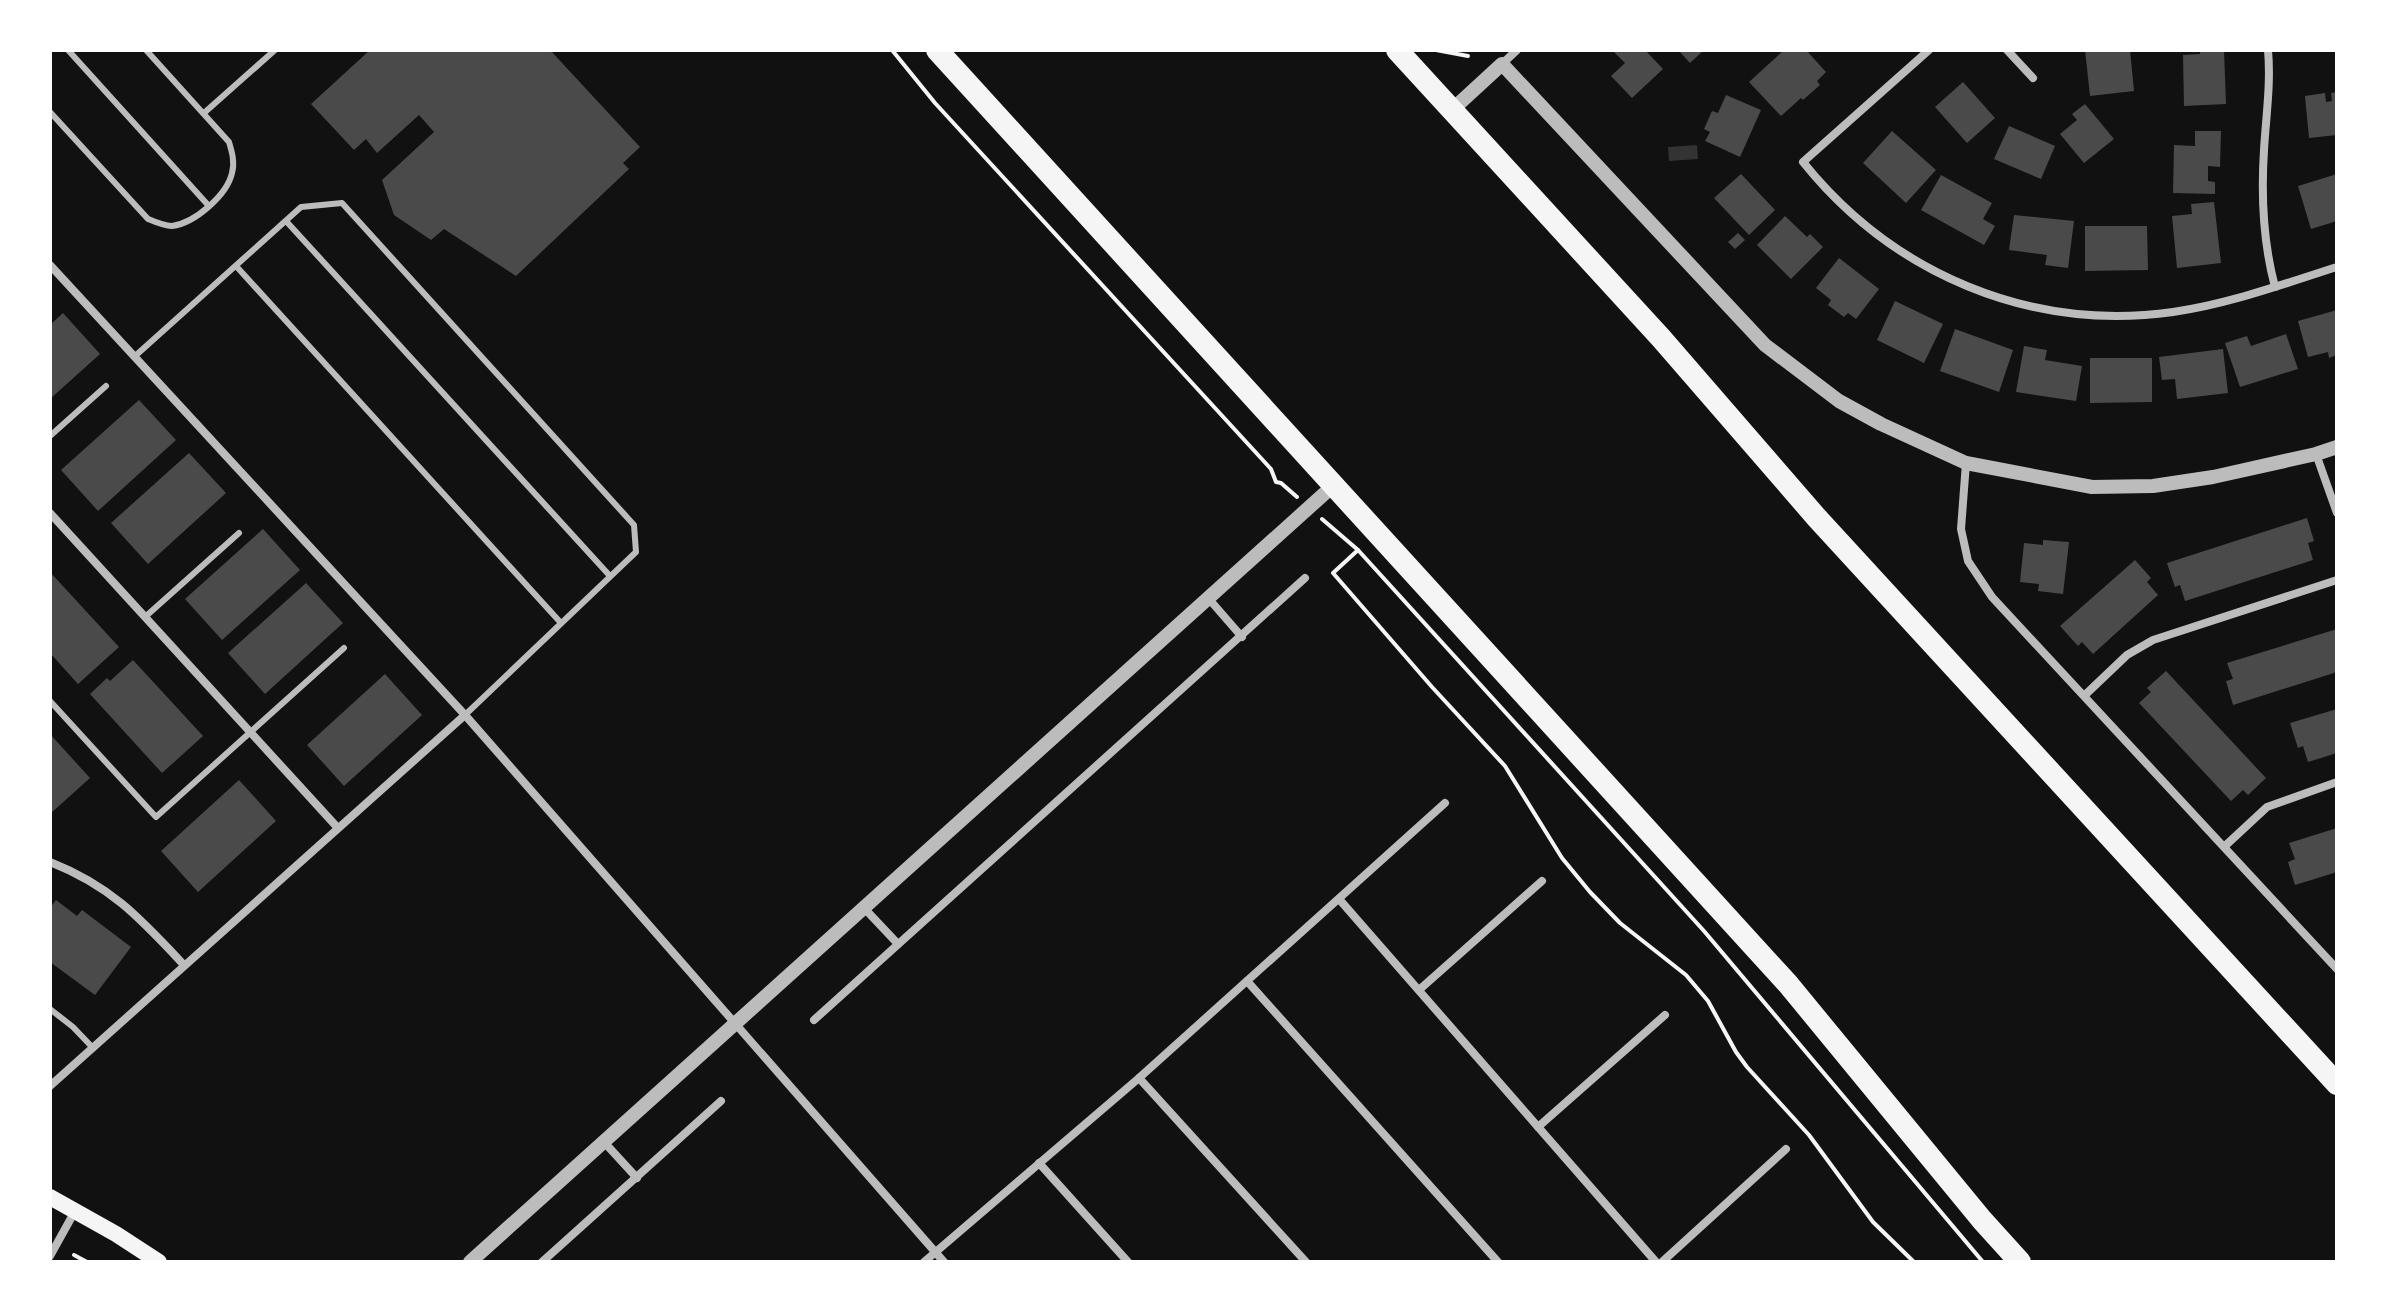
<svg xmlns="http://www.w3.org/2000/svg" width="2387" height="1312" font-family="'Varela Round',sans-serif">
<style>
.water{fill:#333}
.building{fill:#4a4a4a}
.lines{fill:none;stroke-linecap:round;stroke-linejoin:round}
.path{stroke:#f5f5f5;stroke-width:4}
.service{stroke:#bcbcbc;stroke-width:6}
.minor{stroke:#bcbcbc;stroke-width:8}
.tertiary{stroke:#bcbcbc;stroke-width:14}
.secondary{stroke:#f5f5f5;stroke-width:16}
.trunk{stroke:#f5f5f5;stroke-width:22}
</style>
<rect width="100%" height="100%" fill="#111"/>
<!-- water -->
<path class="water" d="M1697,145l1,14 -29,2 -1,-14z"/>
<!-- building -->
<g class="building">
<path d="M370,50h180l90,97 -17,16 6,6 -113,107 -72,-47 -13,11 -37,-25 -12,-35 52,-48 -15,-17 -42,38 -11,-14 -12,11 -43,-46z"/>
<path d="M1616,50h29l18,19 -31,29 -21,-22 14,-13 -11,-11z"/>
<path d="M1678,50h26l-14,13z"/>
<path d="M1784,50h22l20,22 -9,9 3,4 -17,15 -2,-2 -20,18 -32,-34z"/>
<path d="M2085,50h45l4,41 -44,5z"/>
<path d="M2200,50h24l2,54 -42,2 -1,-51 17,-1z"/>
<path d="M1963,82l32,36 -28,25 -32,-36z"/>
<path d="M2337,92v43l-28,3 -4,-42 20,-3 1,9 6,-1 -1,-8z"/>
<path d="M1726,95l35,15 -21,47 -35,-16 5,-9 -6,-3 8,-18 6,2z"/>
<path d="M2085,104l29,35 -30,24 -24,-29 17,-14 -5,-6z"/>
<path d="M2009,126l46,20 -14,33 -47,-20z"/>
<path d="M1892,131l44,39 -30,33 -43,-40z"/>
<path d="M2195,131h26l-1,36 -12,-1v15l7,1v12l-42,-1 1,-48 21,1z"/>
<path d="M1741,174l34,36 -26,25 -35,-37z"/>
<path d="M2337,174v47l-26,8 -13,-43z"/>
<path d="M1941,175l51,28 -9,16 12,7 -11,19 -63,-35z"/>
<path d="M2214,202l7,61 -44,5 -5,-52 20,-2 -1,-10z"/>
<path d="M2014,215l60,6 -6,47 -23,-3 2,-10 -38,-5z"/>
<path d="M1785,216l22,21 3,-3 13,13 -32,32 -34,-34z"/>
<path d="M2085,226h62l1,44 -63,1z"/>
<path d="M1738,233l7,7 -10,9 -7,-7z"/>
<path d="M1839,258l40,31 -23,30 -8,-6 -4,4 -16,-12 3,-5 -15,-12z"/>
<path d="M1895,301l48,23 -19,39 -47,-23z"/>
<path d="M2337,310v45l-8,3 -1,-6 -20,5 -10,-36z"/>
<path d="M63,313l37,41 -50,45v-74z"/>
<path d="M1955,329l58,21 -14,42 -59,-21z"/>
<path d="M2286,334l12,35 -58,18 -15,-44 22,-7 4,10z"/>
<path d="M2024,346l23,4 -2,10 37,6 -6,35 -60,-9z"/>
<path d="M2223,349l5,44 -51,6 -2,-20 -13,1 -3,-23z"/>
<path d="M2090,358h62v44l-62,1z"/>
<path d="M139,400l37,40 -78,71 -37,-41z"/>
<path d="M189,453l37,40 -78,71 -37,-41z"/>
<path d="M2307,518l7,23 -6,2 5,17 -128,41 -5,-16 -5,2 -8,-24z"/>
<path d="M263,529l37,41 -78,70 -37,-41z"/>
<path d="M2043,540l26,2 -6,52 -25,-3 1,-7 -19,-2 4,-39 19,2z"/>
<path d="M2135,560l16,18 -4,4 11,13 -65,59 -11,-12 -4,4 -18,-20z"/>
<path d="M50,572l69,75 -41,37 -28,-31z"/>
<path d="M306,583l37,40 -78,71 -37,-41z"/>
<path d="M2337,629v43l-104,33 -7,-24 7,-2 -6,-16z"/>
<path d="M133,660l70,76 -41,37 -72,-79 17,-16 3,3z"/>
<path d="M2166,671l100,107 -18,17 -5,-5 -12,11 -92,-98 12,-11 -4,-4z"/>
<path d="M385,674l37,41 -78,71 -37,-41z"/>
<path d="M2337,709v44l-29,9 -5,-16 -5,2 -8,-25z"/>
<path d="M50,734l40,44 -40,36z"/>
<path d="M239,780l37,41 -78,71 -37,-41z"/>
<path d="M2337,828v44l-42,13 -7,-23 7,-3 -6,-16z"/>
<path d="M56,900l21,16 5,-6 49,37 -36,48 -45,-33v-54z"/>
</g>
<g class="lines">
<!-- path -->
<g class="path">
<path d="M892,50l43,53 336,366 5,13 5,1 16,14"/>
<path d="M1436,50l32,6"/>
<path d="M1322,519l36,31 346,381 279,331"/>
<path d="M1358,550l-25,23 99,114 73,79 57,92 28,34 30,31 66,52 22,26 28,51 11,15 62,68 64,87 41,40"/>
<path d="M74,1255l13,7"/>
</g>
<!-- service -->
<g class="service">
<path d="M68,50l140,155"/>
<path d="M50,112l98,107c7,3 16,7 24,7 23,-3 55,-31 60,-53 3,-11 0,-21 -3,-31l-83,-92"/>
<path d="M204,113l71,-63"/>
<path d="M286,221l324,355"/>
<path d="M236,266l325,357"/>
<path d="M134,357l167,-150 41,-4 292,322 2,27 -171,163"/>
<path d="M50,436l56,-50"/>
<path d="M145,617l94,-84"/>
<path d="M50,701l106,116 188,-169"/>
<path d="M50,1009l23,18 20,21"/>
</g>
<!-- minor -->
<g class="minor">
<path d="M1929,50l-126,112c90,112 227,170 370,150 56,-8 110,-28 164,-45"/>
<path d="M2007,50l26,28"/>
<path d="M2268,50c3,34 -2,66 -4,100 -3,46 -1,92 11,137"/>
<path d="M1502,64l15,-14"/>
<path d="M50,265l415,450 479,547"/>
<path d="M2316,454l21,59"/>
<path d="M1966,463l-5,66 7,32 24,36 345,372"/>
<path d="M50,513l287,314"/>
<path d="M1209,599l33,38"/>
<path d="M2085,695l42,-40 26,-15 184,-60"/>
<path d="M2225,846l42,-39 70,-25"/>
<path d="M50,862c61,24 90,56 134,103"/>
<path d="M1339,899l317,363"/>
<path d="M865,909l33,35"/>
<path d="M1247,981l251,281"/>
<path d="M1419,990l123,-109"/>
<path d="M814,1020l491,-442"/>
<path d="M1139,1078l167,184"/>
<path d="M50,1086l415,-371"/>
<path d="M1538,1127l127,-112"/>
<path d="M604,1142l33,36"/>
<path d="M1039,1163l89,99"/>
<path d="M50,1256l25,-45"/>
<path d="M542,1262l179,-161"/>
<path d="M924,1262l215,-184 306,-275"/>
<path d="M1662,1262l124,-113"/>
</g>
<!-- tertiary -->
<g class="tertiary">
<path d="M1452,110l50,-46 263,281 74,56 42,23 85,39 126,24 61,-1 60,-9 103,-23 21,-7"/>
<path d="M470,1262l864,-777"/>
</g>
<!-- secondary -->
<path class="secondary" d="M50,1197l66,37 43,28"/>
<!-- trunk -->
<g class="trunk">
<path d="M937,50l851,934 194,236 38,42"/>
<path d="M1397,50l264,288 156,180 520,566"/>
</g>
</g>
<!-- border -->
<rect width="2387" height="1312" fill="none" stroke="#ffffff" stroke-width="104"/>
</svg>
